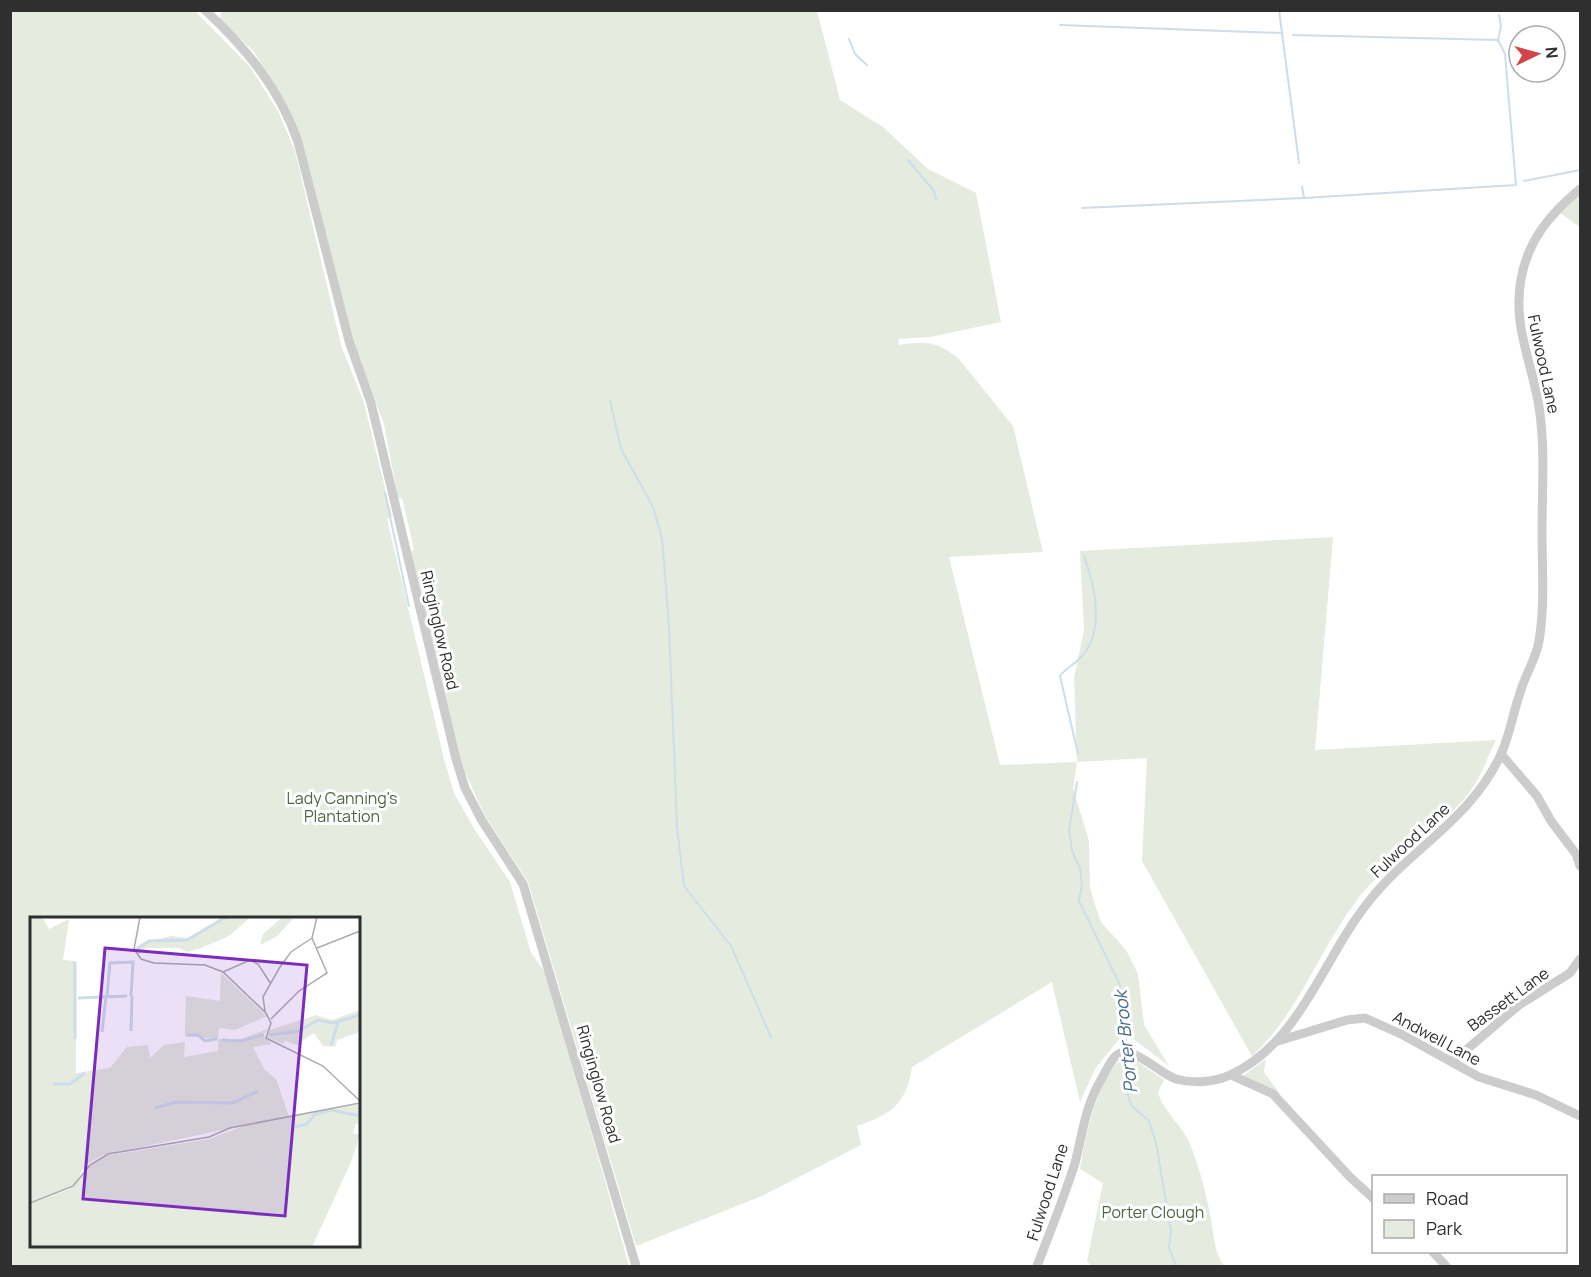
<svg xmlns="http://www.w3.org/2000/svg" width="1591" height="1277" font-family="Manrope,sans-serif">
<style>
.green{fill:#e5ebdf;fill-rule:evenodd}
.lines{fill:none;stroke-linecap:round;stroke-linejoin:round}
.stream{stroke:#cddde9;stroke-width:2}
.minor{stroke:#ccc;stroke-width:9}
.labels{text-anchor:middle;dominant-baseline:central;stroke-width:6;stroke-linejoin:round;paint-order:stroke}
.street-label{font-size:16px;fill:#2f2f2f;stroke:#fff}
.park-label{font-size:16px;fill:#516641;stroke:#fff}
.water-label{font-size:18px;font-style:italic;fill:#456c89;stroke:#fff}
.inset-river{fill:none;stroke:#cddde9;stroke-width:3}
.inset-road{fill:none;stroke:#acacac;stroke-width:1.5}
.view{fill:#7b2cbf;fill-opacity:0.15;stroke:#7b2cbf;stroke-width:3}
.inset-edge{fill:none;stroke:#2f2f2f;stroke-width:3}
</style>
<rect width="100%" height="100%" fill="#fff"/>
<!-- green -->
<g class="green">
<path d="M221,10l596,1 23,89 43,27 45,42 48,24 25,129 -71,15 -32,2 1,6c27,-4 38,-4 60,14l54,67 30,126 -94,5 51,208 77,-3 -3,-84 10,-48 -4,-79 253,-14 -18,213 181,-10c-8,16 -14,35 -25,50 -32,44 -85,69 -117,114 -36,49 -57,111 -102,152l-110,-195 5,-103 -70,4 -4,26 16,53 1,46 4,15 7,20 25,28 12,24 6,51 25,41 -34,-26 -15,-2 -25,31 -15,33 -28,-120 -140,85c-5,37 -22,48 -55,59l4,19 -99,51 -126,50 -108,-364 -44,-68 -24,-53 -49,-209 3,-3 -12,-51h-4l-14,-74 -29,-76 -53,-207 -17,-39 -31,-50 -34,-33z"/>
<path d="M11,11h184l55,56 28,44 17,40 46,194 23,58 28,113 -5,3 57,240 10,34 21,37 35,52 21,71 15,20 83,293h-618zM32,918h326v328h-326z"/>
<path d="M1580,194v33l-20,-14z"/>
<path d="M1122,1058h10l32,22 -6,12c4,18 23,32 31,50 10,23 16,48 21,72 4,19 3,36 14,52h-133l-4,-5 16,-78 -23,-14c6,-34 15,-86 42,-111z"/>
<path d="M1266,1059l-2,13 16,22 -40,-16z"/>
</g>
<g class="lines">
<!-- stream -->
<g class="stream">
<path d="M1279,10l20,153"/>
<path d="M1060,25l222,8"/>
<path d="M1293,35l205,5 7,14 11,131 -212,13 -2,-12"/>
<path d="M849,39l6,15 12,11"/>
<path d="M1498,40l3,-14 -2,-11"/>
<path d="M908,160l26,31 2,9"/>
<path d="M1524,181l56,-11"/>
<path d="M1082,208l222,-10"/>
<path d="M610,400l11,49 32,58 9,31 7,88 8,201 7,59 47,60 40,91"/>
<path d="M385,493l24,113"/>
<path d="M1078,754l-18,-78c6,-8 13,-10 20,-18 26,-25 15,-72 4,-102"/>
<path d="M1077,782l-8,48 3,21 8,17 2,16 -3,17 41,84 7,66"/>
<path d="M1126,1057l2,39 4,10 17,15 7,22 15,88 -2,17 7,18"/>
</g>
<!-- minor -->
<g class="minor">
<path d="M205,10c41,38 75,79 93,132l51,199 22,62 85,356 9,29 16,31 42,65 113,382"/>
<path d="M1501,754l36,42 14,25 25,33 4,12"/>
<path d="M1278,1041l69,-21 18,-2 38,17 76,42 57,18 44,21"/>
<path d="M1452,1062l67,-57 51,-32 10,-14"/>
<path d="M1231,1075l42,19 77,83 24,22"/>
<path d="M1433,1252l13,14"/>
<path d="M1037,1266c13,-34 27,-68 38,-103 8,-31 10,-57 27,-85 4,-7 8,-17 15,-23 14,-12 43,19 59,24 17,5 39,3 54,-4 71,-32 93,-118 140,-175 43,-54 102,-81 132,-148 8,-19 11,-39 18,-59 5,-18 16,-34 19,-52 6,-36 3,-74 3,-110 0,-39 3,-78 -2,-117 -6,-49 -28,-85 -19,-135 7,-39 29,-65 59,-90"/>
</g>
</g>
<g class="labels">
<!-- street labels -->
<g class="street-label">
<text transform="translate(1544 364) rotate(78)">Fulwood Lane</text>
<text transform="translate(440 630) rotate(77)">Ringinglow Road</text>
<text transform="translate(1410 840) rotate(-43)">Fulwood Lane</text>
<text transform="translate(1508 999) rotate(-36)">Bassett Lane</text>
<text transform="translate(1437 1038) rotate(28)">Andwell Lane</text>
<text transform="translate(599 1084) rotate(74)">Ringinglow Road</text>
<text transform="translate(1047 1192) rotate(-72)">Fulwood Lane</text>
</g>
<!-- park labels -->
<g class="park-label">
<text x="342" y="798">Lady Canning's<tspan x="342" dy="18">Plantation</tspan></text>
<text x="1153" y="1212">Porter Clough</text>
</g>
<!-- water labels -->
<g class="water-label">
<text transform="translate(1125 1042) rotate(-96)">Porter Brook</text>
</g>
</g>
<!-- overview -->
<g transform="translate(30 917)">
<rect width="330" height="330" fill="#fff"/>
<path d="M0,0h12l7,12 20,-10 -6,41 13,1v112l34,-5 17,-21 21,-2 2,13 14,-13 21,-3 -1,15 34,-6v-12l-33,-3v-11l1,-29 34,5 1,-28 46,43 -32,14 -16,-2 -1,11h23l27,-10 -5,7 9,8 -19,3 11,22 12,10 13,37 -186,39 -18,10 -10,19 -45,18zM196,0h25l-22,19 -28,12 -14,4 -8,-4h-33l-8,7 -3,-7 7,-5 29,-7 18,2zM253,0l10,2 -17,18 -16,8 3,-11zM330,93v22l-23,8 -2,7 -12,-1 -9,-13 -17,12 -12,-4 -2,3 -16,-7 3,-7 46,-15 16,5zM330,187v21l-4,-2 -3,10 7,2 -9,27 -39,85h-282v-43l40,-15 17,-21 18,-12 104,-17 35,-13z" fill="#e5ebdf"/>
<path class="inset-river" d="M107,32l12,-8 38,-1 39,-23M77,78l3,-32 23,-1 -2,34M48,81l49,-2M101,114l1,-35M72,115l4,-35M156,118h12l7,6 12,-2M239,118l30,-4 19,-11 15,3 27,-8M45,122v-77M192,123l18,1 24,-6M301,128l7,-22M23,167h17l15,-11M125,191l22,-6 56,1 25,-12M265,210l12,-3 8,-10 17,-4 28,6"/>
<path class="inset-road" d="M110,0l-6,32 7,10 13,4 51,2 18,7 43,41 5,10 -5,15 57,28 37,35M282,21l5,-21M287,31l43,-17M193,55l27,-12 8,4 13,20M235,94l-2,-14 17,-30 11,-15 21,-14M241,102l28,-28 28,-18 -15,-35M0,286l43,-17 17,-21 18,-11 101,-17 21,-9 130,-25"/>
<path class="view" d="M75,31l202,17 -22,251 -202,-17z"/>
<rect width="330" height="330" class="inset-edge"/>
</g>
<!-- border -->
<rect width="1591" height="1277" fill="none" stroke="#2f2f2f" stroke-width="24"/>
<!-- legend -->
<rect x="1372" y="1175" width="195" height="78" fill="#ffffff" stroke="#acacac" stroke-width="1.5"/>
<rect x="1384" y="1194" width="30" height="9" fill="#cccccc" stroke="#acacac" stroke-width="1.5"/>
<text x="1426" y="1205" font-size="18" fill="#2f2f2f">Road</text>
<rect x="1384" y="1220" width="30" height="18" fill="#e5ebdf" stroke="#acacac" stroke-width="1.5"/>
<text x="1426" y="1235" font-size="18" fill="#2f2f2f">Park</text>
<!-- north arrow -->
<g transform="translate(1537 54) rotate(85)"><circle r="28" fill="#ffffff" stroke="#acacac" stroke-width="1.5"/>
<path d="M0-4.5L10 22L0 15L-10 22Z" fill="#d34449"/>
<text y="-9" font-size="16" font-weight="bold" text-anchor="middle" fill="#2f2f2f">N</text>
</g>
</svg>
